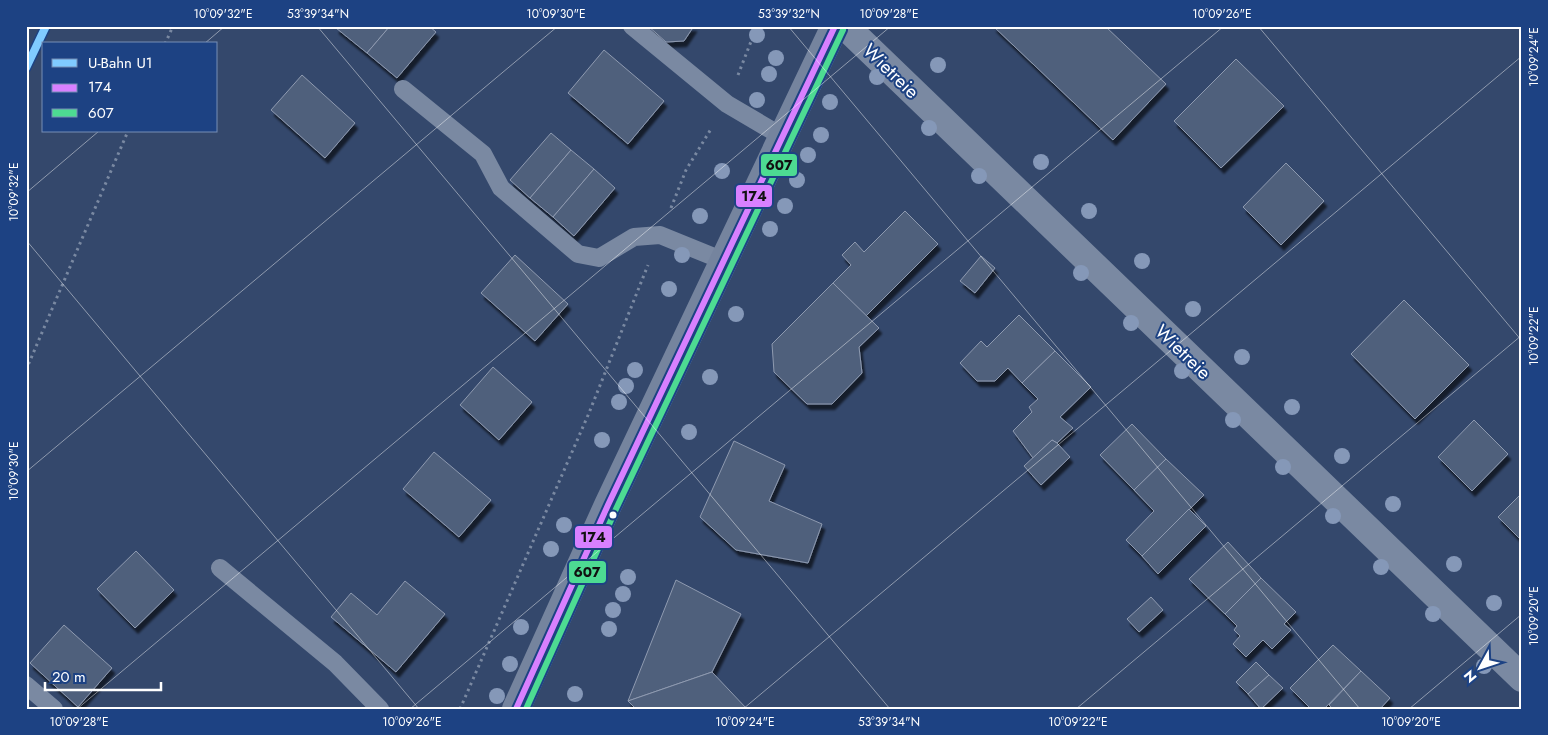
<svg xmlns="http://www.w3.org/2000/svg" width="1548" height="735" font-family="Jost,sans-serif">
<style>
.building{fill:#50607c;stroke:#8e9ab0;filter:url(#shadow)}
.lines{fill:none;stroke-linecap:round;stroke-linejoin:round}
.path{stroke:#7a89a2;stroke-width:3;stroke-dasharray:2.5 4;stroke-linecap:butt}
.lane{stroke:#7a89a2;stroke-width:18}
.street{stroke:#7a89a2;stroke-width:28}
.secondary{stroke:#75849e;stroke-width:28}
.bus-1-casing{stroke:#1d4283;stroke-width:10}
.bus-2-casing{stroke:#1d4283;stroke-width:10}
.bus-1{stroke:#d880ff;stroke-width:6}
.bus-2{stroke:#4ddb92;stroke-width:6}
.metro-1-casing{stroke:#1d4283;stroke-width:11}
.metro-1{stroke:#80cbff;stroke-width:8}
.tree{fill:#8598b8}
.ticks{fill:none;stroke:#fff;stroke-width:1;stroke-opacity:0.45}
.bus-dot{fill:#fff;stroke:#1d4283;stroke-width:2}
.labels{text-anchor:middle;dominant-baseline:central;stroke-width:4;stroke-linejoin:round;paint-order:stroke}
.street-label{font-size:19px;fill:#fff;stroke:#1d4283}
.line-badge{stroke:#1d4283;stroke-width:2}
.pale-badge-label{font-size:14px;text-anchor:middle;font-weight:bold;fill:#111}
.neatline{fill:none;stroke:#fff;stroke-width:2}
.ticks-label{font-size:12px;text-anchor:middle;fill:#fff}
</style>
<defs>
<filter id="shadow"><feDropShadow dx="3" dy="5.5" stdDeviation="1" flood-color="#0009"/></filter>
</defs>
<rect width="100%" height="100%" fill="#34486c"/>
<!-- building -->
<g class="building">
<path d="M337,26h53l-23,27 -31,-25z"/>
<path d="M390,26h39l7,6 -39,46 -30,-25z"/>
<path d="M648,26h46l-10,15 -18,1z"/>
<path d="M993,26h112l61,58 -53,56z"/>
<path d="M604,50l60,51 -36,43 -60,-51z"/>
<path d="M1236,59l48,47 -63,62 -47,-47z"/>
<path d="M302,75l53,48 -30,35 -54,-48z"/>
<path d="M551,133l20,17 -41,48 -20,-18z"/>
<path d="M571,150l23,19 -41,48 -23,-19z"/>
<path d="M1286,163l38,38 -43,44 -38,-38z"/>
<path d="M594,169l21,19 -41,48 -21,-19z"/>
<path d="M905,211l33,33 -72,72 -33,-33 18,-18 -9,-10 13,-13 9,10z"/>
<path d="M515,255l53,49 -33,37 -54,-48z"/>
<path d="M981,256l14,12 -20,25 -15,-12z"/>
<path d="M833,283l46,45 -20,19 3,26 -30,31h-25l-33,-32 -2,-28z"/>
<path d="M1404,300l65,65 -54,54 -64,-65z"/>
<path d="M1019,315l36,36 -33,32 -14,-15 -13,13h-18l-17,-18 21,-22 6,6z"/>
<path d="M1055,351l36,36 -31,30 13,11 -16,15 -5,-3 -19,18 -20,-27 19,-19 -3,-5 9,-8 -16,-16z"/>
<path d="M493,367l39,35 -33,38 -39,-35z"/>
<path d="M1474,420l34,34 -36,37 -34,-34z"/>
<path d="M1132,424l34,35 -32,31 -34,-35z"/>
<path d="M1052,440l5,3 13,14 -29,28 -17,-19z"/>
<path d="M734,441l51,24 -16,36 53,23 -14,39 -72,-13 -36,-33z"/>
<path d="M434,452l57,48 -32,37 -56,-48z"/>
<path d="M1166,459l38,36 -62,61 -16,-16 28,-29 -20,-21z"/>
<path d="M1522,493v48l-24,-24z"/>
<path d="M1189,509l17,17 -48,48 -16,-18z"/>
<path d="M1228,542l33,36 -36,36 -36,-35z"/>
<path d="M136,551l38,39 -39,38 -38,-39z"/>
<path d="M1261,578l35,34 -12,12 7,6 -19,19 -9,-9 -17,17 -13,-13 7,-8 -6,-6 3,-4 -12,-12z"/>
<path d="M676,580l65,34 -29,58 -84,29z"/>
<path d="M405,581l40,33 -49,58 -65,-55 20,-24 26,22z"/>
<path d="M1151,597l12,13 -24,22 -12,-13z"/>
<path d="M64,625l48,43 -34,39 -48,-44z"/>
<path d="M1333,645l28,26 -37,38h-13l-21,-21z"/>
<path d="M1256,662l13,13 -21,19 -12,-12z"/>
<path d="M1361,671l29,27 -10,11h-47l-4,-4z"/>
<path d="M712,672l35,37h-111l-8,-8z"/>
<path d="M1269,675l14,13 -22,21 -13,-15z"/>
</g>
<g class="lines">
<!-- path -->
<g class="path">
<path d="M165,44l8,-18"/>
<path d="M738,75l19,-49"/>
<path d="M671,208l15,-38 25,-41"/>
<path d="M26,370l102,-239"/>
<path d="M460,709l129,-296 59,-148"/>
</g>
<!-- lane -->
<g class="lane">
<path d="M632,26l95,78 56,33"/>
<path d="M403,89l80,65 18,34 77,66 21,4 35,-21 26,-2 64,26"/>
<path d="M220,568l115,95 45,46"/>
<path d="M26,685l28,24"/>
</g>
<!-- street -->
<path class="street" d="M845,26l677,652"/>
<!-- secondary -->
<path class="secondary" d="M516,709l92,-204 227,-479"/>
<!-- bus-1 casing -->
<g class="bus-1-casing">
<path id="bus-1" d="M516,709l92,-204 227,-479"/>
</g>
<!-- bus-2 casing -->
<g class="bus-2-casing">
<path id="bus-2" d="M526,709l90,-200 227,-479"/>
</g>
<!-- bus-1 -->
<use href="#bus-1" class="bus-1"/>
<!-- bus-2 -->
<use href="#bus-2" class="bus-2"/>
<!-- metro-1 casing -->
<g class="metro-1-casing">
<path id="metro-1" d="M26,68l20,-42"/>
</g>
<!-- metro-1 -->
<use href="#metro-1" class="metro-1"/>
</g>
<!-- trees -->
<g class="tree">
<circle cx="757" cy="35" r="8"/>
<circle cx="776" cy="58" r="8"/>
<circle cx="938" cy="65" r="8"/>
<circle cx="769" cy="74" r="8"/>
<circle cx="877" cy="77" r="8"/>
<circle cx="757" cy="100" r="8"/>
<circle cx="830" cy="102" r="8"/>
<circle cx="929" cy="128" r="8"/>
<circle cx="821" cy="135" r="8"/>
<circle cx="808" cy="155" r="8"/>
<circle cx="1041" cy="162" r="8"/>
<circle cx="722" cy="171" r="8"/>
<circle cx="979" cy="176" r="8"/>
<circle cx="797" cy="180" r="8"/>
<circle cx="785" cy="206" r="8"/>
<circle cx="1089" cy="211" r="8"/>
<circle cx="700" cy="216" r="8"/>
<circle cx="770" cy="229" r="8"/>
<circle cx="682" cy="255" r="8"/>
<circle cx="1142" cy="261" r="8"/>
<circle cx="1081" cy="273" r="8"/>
<circle cx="669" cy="289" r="8"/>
<circle cx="1193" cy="309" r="8"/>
<circle cx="736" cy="314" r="8"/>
<circle cx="1131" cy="323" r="8"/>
<circle cx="1242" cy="357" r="8"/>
<circle cx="635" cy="370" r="8"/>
<circle cx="1182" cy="371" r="8"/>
<circle cx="710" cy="377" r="8"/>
<circle cx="626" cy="386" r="8"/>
<circle cx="619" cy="402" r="8"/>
<circle cx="1292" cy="407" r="8"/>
<circle cx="1233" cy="420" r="8"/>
<circle cx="689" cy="432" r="8"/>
<circle cx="602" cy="440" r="8"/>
<circle cx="1342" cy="456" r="8"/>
<circle cx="1283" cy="467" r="8"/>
<circle cx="1393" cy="504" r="8"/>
<circle cx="1333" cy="516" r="8"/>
<circle cx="564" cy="525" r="8"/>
<circle cx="551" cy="549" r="8"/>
<circle cx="1454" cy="564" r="8"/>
<circle cx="1381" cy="567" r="8"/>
<circle cx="628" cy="577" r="8"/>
<circle cx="623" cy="594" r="8"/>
<circle cx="1494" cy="603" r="8"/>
<circle cx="613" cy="610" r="8"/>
<circle cx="1433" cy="614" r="8"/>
<circle cx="521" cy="627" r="8"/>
<circle cx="609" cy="629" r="8"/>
<circle cx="510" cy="664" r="8"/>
<circle cx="1484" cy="666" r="8"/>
<circle cx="575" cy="694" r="8"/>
<circle cx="497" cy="696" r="8"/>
</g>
<!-- ticks -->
<path class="ticks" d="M317,26l573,683M788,26l572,683M1258,26l264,315M204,44l21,-18M26,193l73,-62M26,240l393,469M26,472l532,-446M77,709l814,-683M410,709l814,-683M743,709l779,-653M1076,709l446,-374M1409,709l113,-95"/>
<!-- markers -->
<circle class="bus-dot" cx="613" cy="515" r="4.5"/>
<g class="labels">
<!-- street labels -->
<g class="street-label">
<text transform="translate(891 71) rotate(44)">Wietreie</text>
<text transform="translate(1183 352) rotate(44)">Wietreie</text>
</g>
</g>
<g class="line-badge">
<rect x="760" y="153" width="38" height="24" rx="5" fill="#4ddb92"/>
<rect x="735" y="184" width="38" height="24" rx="5" fill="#d880ff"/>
<rect x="574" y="525" width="39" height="24" rx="5" fill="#d880ff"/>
<rect x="568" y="560" width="39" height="24" rx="5" fill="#4ddb92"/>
</g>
<g class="pale-badge-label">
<text x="779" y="170">607</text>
<text x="754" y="201">174</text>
<text x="593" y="542">174</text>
<text x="587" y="577">607</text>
</g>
<!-- border -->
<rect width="1548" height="735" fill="none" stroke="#1d4283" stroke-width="55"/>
<!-- legend -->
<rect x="42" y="42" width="175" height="90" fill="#1d4283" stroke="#778eb5"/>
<rect x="52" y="59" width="25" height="8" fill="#80cbff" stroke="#778eb5"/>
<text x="88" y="68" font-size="15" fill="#ffffff">U-Bahn U1</text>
<rect x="52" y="84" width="25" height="8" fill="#d880ff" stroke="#778eb5"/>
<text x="88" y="92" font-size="15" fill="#ffffff">174</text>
<rect x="52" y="109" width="25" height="8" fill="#4ddb92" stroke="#778eb5"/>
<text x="88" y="118" font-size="15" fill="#ffffff">607</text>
<!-- north arrow -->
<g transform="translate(1480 668) rotate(230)" stroke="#1d4283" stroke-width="4" paint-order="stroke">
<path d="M0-4L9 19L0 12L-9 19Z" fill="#ffffff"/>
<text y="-8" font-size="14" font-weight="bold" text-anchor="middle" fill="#ffffff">N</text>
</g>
<!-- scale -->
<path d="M45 682v8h116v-8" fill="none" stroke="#ffffff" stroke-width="2.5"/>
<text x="52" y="682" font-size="15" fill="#ffffff" stroke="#1d4283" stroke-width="4" paint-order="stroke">20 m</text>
<rect x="28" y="28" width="1492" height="680" class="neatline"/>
<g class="ticks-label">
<text x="223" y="18">10°09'32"E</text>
<text x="318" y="18">53°39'34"N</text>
<text x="556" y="18">10°09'30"E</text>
<text x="789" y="18">53°39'32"N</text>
<text x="889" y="18">10°09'28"E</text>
<text x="1222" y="18">10°09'26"E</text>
<text transform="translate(1534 57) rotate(-90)" y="4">10°09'24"E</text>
<text transform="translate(14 192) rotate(-90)" y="4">10°09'32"E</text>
<text transform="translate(1534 336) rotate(-90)" y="4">10°09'22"E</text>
<text transform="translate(14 471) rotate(-90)" y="4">10°09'30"E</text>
<text transform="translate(1534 616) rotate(-90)" y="4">10°09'20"E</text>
<text x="79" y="726">10°09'28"E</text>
<text x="412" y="726">10°09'26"E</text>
<text x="745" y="726">10°09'24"E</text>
<text x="889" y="726">53°39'34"N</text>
<text x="1078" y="726">10°09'22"E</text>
<text x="1411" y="726">10°09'20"E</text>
</g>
</svg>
